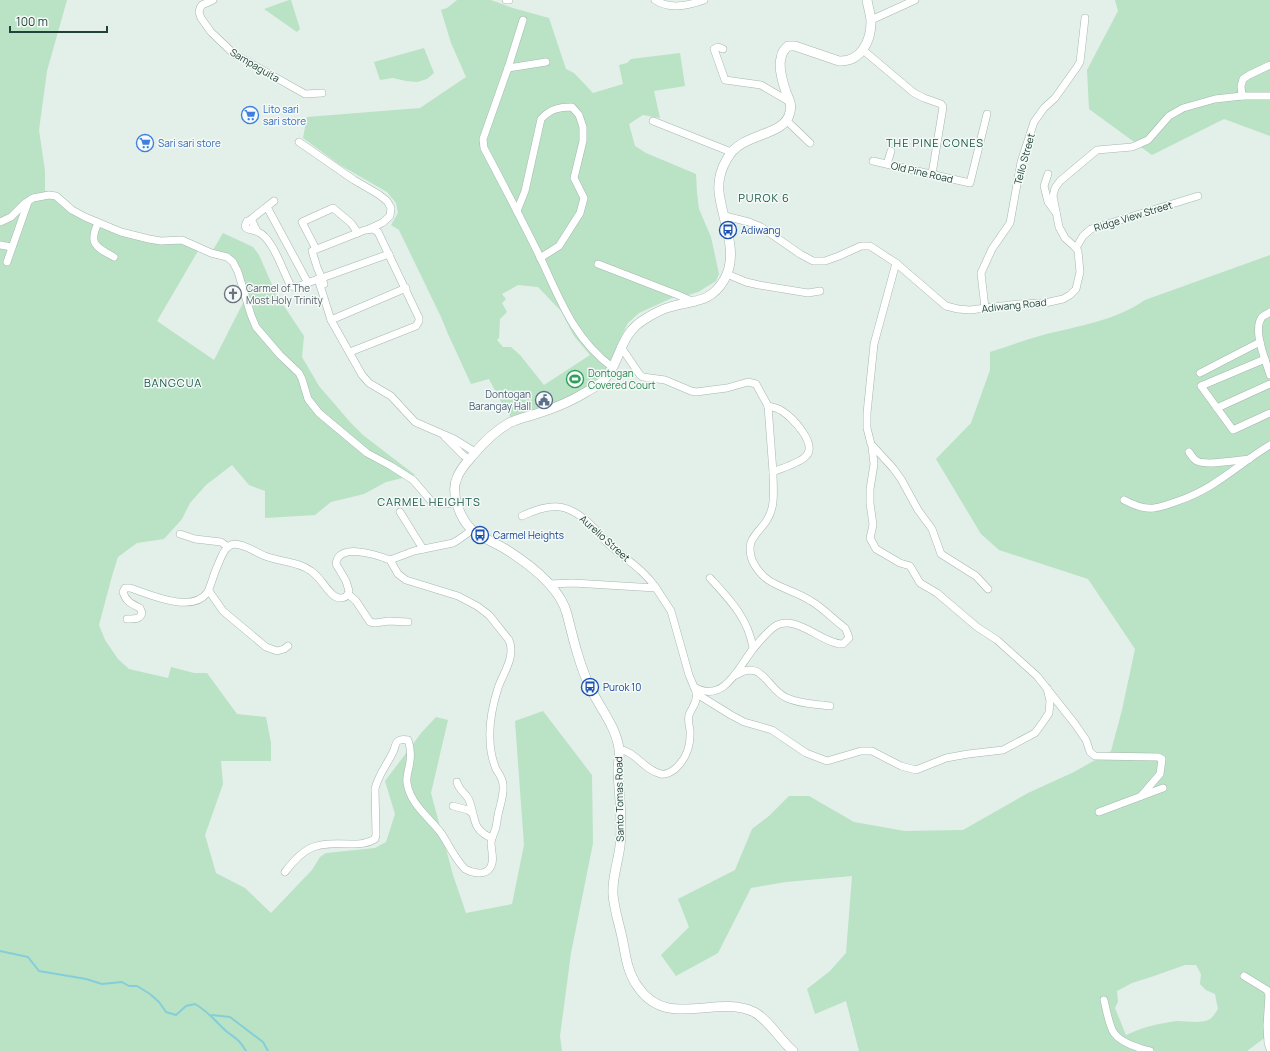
<svg xmlns="http://www.w3.org/2000/svg" width="1270" height="1051" font-family="Manrope,sans-serif">
<style>
.green{fill:#bae2c4;fill-rule:evenodd}
.lines{fill:none;stroke-linecap:round;stroke-linejoin:round}
.stream{stroke:#85ced9;stroke-width:2}
.minor-casing{stroke:#a5b8b0;stroke-width:8}
.tertiary-casing{stroke:#a5b8b0;stroke-width:10}
.minor{stroke:#fff;stroke-width:7}
.tertiary{stroke:#fff;stroke-width:9}
.labels{text-anchor:middle;dominant-baseline:central;stroke-width:3;stroke-linejoin:round;paint-order:stroke}
.street-label{font-size:10px;fill:#204238;stroke:#f4faf7}
.shop-label{font-size:10px;fill:#366cbe;stroke:#f4faf7;text-anchor:start}
.transit-label{font-size:10px;fill:#164399;stroke:#f4faf7;text-anchor:start}
.worship-label{font-size:10px;fill:#5b616d;stroke:#f4faf7;text-anchor:start}
.leisure-label{font-size:10px;fill:#27864d;stroke:#f4faf7;text-anchor:start}
.service-label{font-size:10px;fill:#4e5e75;stroke:#f4faf7;text-anchor:end}
.neighbourhood-label{font-size:11px;letter-spacing:1px;fill:#195747;stroke:#f4faf7}
</style>
<rect width="100%" height="100%" fill="#e3efe9"/>
<!-- green -->
<g class="green">
<path d="M0,0h67l-20,71 -8,59 6,41v20l14,2 19,17 21,11 42,14 49,7 23,8 10,-17 30,14 6,8 17,39 28,42 -2,21 17,29 31,36 13,13 52,40 -29,7 -22,12 -33,8 -16,13 -50,3v-27l-16,-6 -17,-20 -26,20 -16,18 -8,16 -18,20 -27,4 -19,14 -6,19 -13,49 6,15 13,19 11,10 39,9 3,-11 23,6h13l30,41 29,3 5,26v18h-50l2,23 -18,51 11,38 29,15 26,25 41,-43 8,-13 6,-4 49,-5 11,-6 9,-28 -10,-33 37,-49 14,-15 12,3 -17,73 22,82 13,38 46,-9 12,-59 -9,-124 28,-10 49,64 1,68 -22,110 -11,83 2,15h-562zM198,251c8,5 15,5 24,7 16,5 18,29 22,43l-30,59 -57,-39z"/>
<path d="M289,0h2l9,29 -3,3 -33,-23z"/>
<path d="M457,0h34l22,8 36,10 17,51 8,4 19,20 30,-9 -4,-19 8,-2 4,-4 49,-6 5,33 -31,5 6,27 -17,-3 -14,9 6,22 11,7 50,21 1,19 2,16 12,28 8,37 -3,7 -18,11 -13,4 -13,2 -33,15 -11,10 -7,14 -9,25 -11,16 -25,17 -64,24 -10,-15 -13,-25 -18,5 -23,-50 -7,-17 -42,-87 -8,-5 7,-12 -2,-10 -9,-11 -47,-27 -37,-27 4,-21 113,-9 46,-31 -15,-34 -10,-33 6,-2zM518,285l20,2 23,24 13,25 16,19 -46,30 -24,-30 -9,-8h-8l-6,-7 2,-2 1,-19 7,-7 -5,-9 4,-4 -4,-5z"/>
<path d="M1115,0h155v136l-46,-17 -72,36 -63,-46 -2,-39 31,-59z"/>
<path d="M424,48l10,25 -7,6 -10,3 -11,-1 -13,-3 -13,2 -6,-18z"/>
<path d="M1270,255v781l-7,3 -16,12h-388l-13,-50 -31,13 -8,-25 23,-18 16,-18 6,-77 -66,6 -35,6 -33,65 -42,23 -15,-21 28,-28 -11,-28 57,-29 17,-41 17,-13 20,-20h20l45,26 51,9 58,-1 65,-37 46,-21 37,-21 11,-41 13,-61 -47,-70 -89,-29 -18,-16 -45,-75 35,-36 19,-53v-18c18,-6 35,-12 53,-17 35,-9 72,-14 102,-35zM1185,965h11l5,9 -1,10 6,6 9,4 3,15c-2,3 -5,8 -8,10 -8,5 -23,2 -32,2 -18,2 -35,6 -52,14l-11,-27 3,-6 -1,-11 15,-8 19,-6z"/>
</g>
<g class="lines">
<!-- stream -->
<g class="stream">
<path d="M0,951l28,6 11,14 47,8 16,5 20,-2 7,4h8l13,8 9,8 7,10 10,3 10,-9 9,-2c14,8 20,17 31,27 10,8 13,8 20,20"/>
<path d="M212,1015l18,2 33,25 5,9"/>
</g>
<!-- minor casing -->
<g class="minor-casing">
<g id="minor">
<path d="M213,0l-11,5 -2,3 -1,4 2,6 10,14 23,22 71,40 17,-1"/>
<path d="M506,0h3"/>
<path d="M655,0c15,10 33,6 49,0"/>
<path d="M523,20l-15,48 -25,71 1,9c19,36 38,72 56,109 20,42 33,81 72,110"/>
<path d="M871,20l44,-20"/>
<path d="M723,49l-5,-2 -4,2 11,31 36,5 29,17"/>
<path d="M863,50l51,43 10,5 17,6 2,3 -11,67"/>
<path d="M508,68l38,-6"/>
<path d="M1242,96l-1,-10 2,-7 6,-4 21,-10"/>
<path d="M653,121l78,31"/>
<path d="M787,121l23,22"/>
<path d="M299,142l55,38 24,14 9,7 4,7 -1,8 -8,7 -13,6"/>
<path d="M873,161l97,22 17,-69"/>
<path d="M887,164l4,-13"/>
<path d="M1048,174l-4,12 4,16 8,11"/>
<path d="M267,207l41,76"/>
<path d="M517,211l8,-20 16,-72c9,-10 18,-12 31,-12l7,8 4,12v14l-9,37 10,20 -4,15 -21,33 -19,12"/>
<path d="M725,216l24,6 12,5 39,27 13,7h12l14,-5 22,-10h9l26,17 50,43 12,3 12,1 48,-6 27,-1 18,-4 7,-4 6,-6 4,-17 -2,-21 -2,-3 -11,-10 -6,-11 -6,-31 2,-8 5,-7 37,-31 35,-3 16,-7 21,-24 14,-8 32,-9 27,-3h28"/>
<path d="M250,220l24,-19"/>
<path d="M0,222l11,-5 13,-13 9,-6 16,-3 7,1 16,14 13,7 36,15 28,7 12,2 21,-1 29,13 16,4 6,5 5,10 13,43 5,12 24,28 19,18 3,6 6,20 11,14 48,40 24,13 22,14 19,22 6,2 19,-1"/>
<path d="M98,223c-10,21 -2,24 16,34"/>
<path d="M257,231l-5,-10h-5l-2,5 1,2c4,2 8,2 12,4 15,6 25,40 33,54l6,1 21,-8 13,41 31,55 7,8 22,13 24,26 39,17 21,13"/>
<path d="M0,245l12,2"/>
<path d="M1076,248l7,-12 8,-7 107,-33"/>
<path d="M316,249l-14,-27 31,-14 18,15 7,10"/>
<path d="M7,262l21,-60"/>
<path d="M896,263l-22,81 -7,69v15l4,16 22,24 8,11 17,31 14,19 9,25 27,17 8,5 12,13"/>
<path d="M598,264l80,31 16,7"/>
<path d="M727,274l19,8 13,3 49,8 12,-2"/>
<path d="M322,278l67,-24"/>
<path d="M324,284l-7,-17 -5,-16 53,-21 8,-1 5,3 41,86v3l-3,5 -66,26"/>
<path d="M985,308l-4,-35 11,-24 18,-26 11,-61 13,-40 10,-14 11,-10 22,-31 3,-5 5,-44"/>
<path d="M1270,312c-2,2 -6,3 -8,5 -10,13 4,44 8,58"/>
<path d="M331,320l75,-32"/>
<path d="M621,347l19,28 3,2 22,3 26,11 5,1 31,-4 21,-6 8,2 12,22 5,66"/>
<path d="M1265,359l-64,27 32,44 37,-17"/>
<path d="M1200,373l60,-31"/>
<path d="M1217,408l53,-24"/>
<path d="M445,437l18,18 7,5"/>
<path d="M872,447l2,17 -4,25v14l3,22 -3,13 6,11 24,14 10,3 10,17 17,10 40,34 20,13 40,36 38,48 11,16 4,12 5,4 63,1 4,2 -2,15 -19,22"/>
<path d="M1189,452c2,3 5,8 8,9 9,5 42,-1 52,-2"/>
<path d="M1124,500c9,5 19,9 30,8 7,-1 16,-4 24,-7 38,-13 59,-36 92,-56"/>
<path d="M400,512l23,37"/>
<path d="M522,516c31,-15 48,-13 73,13 6,6 10,13 17,18 15,13 33,24 44,41"/>
<path d="M180,534l15,5 26,3 7,5"/>
<path d="M710,578c20,22 38,40 43,70"/>
<path d="M549,584l24,-1 83,5 15,23 18,64 8,19 34,21 13,7 28,8 34,23 21,8 34,-10h11l29,15 15,4 30,-12 22,-4 35,-4 32,-17 8,-11 6,-9 1,-12 -3,-13"/>
<path d="M209,591l14,20 43,36 11,4 7,-2 4,-3"/>
<path d="M348,594l8,7 14,21 5,1 14,-2 19,1"/>
<path d="M127,619c6,0 13,1 15,-6l-2,-5c-8,-4 -14,-6 -17,-16l2,-4h5c19,6 61,26 77,5 3,-4 7,-20 10,-26 3,-6 5,-16 12,-21 3,-2 7,-2 11,-1 9,2 17,8 25,11 15,6 32,5 46,15 9,6 14,17 22,24 6,5 14,4 16,-4l-3,-10 -10,-17c2,-22 41,-9 54,-4l24,-9 39,-8 5,-3 14,-10"/>
<path d="M736,675c27,-17 31,15 51,23 13,6 29,6 43,8"/>
<path d="M694,687c30,17 44,-19 59,-38 6,-7 14,-17 21,-22 21,-15 49,18 69,17l6,-6 -2,-6 -2,-4c-12,-9 -22,-20 -34,-27 -23,-15 -46,-13 -59,-41 -2,-6 -3,-11 -1,-18 4,-9 11,-14 16,-22 9,-14 6,-32 6,-48 9,-4 27,-9 33,-16 12,-12 -14,-39 -24,-45 -4,-3 -9,-4 -14,-5"/>
<path d="M619,749c17,3 25,21 42,25 5,1 10,-2 14,-5 12,-11 16,-23 15,-39 -1,-4 -2,-10 -1,-15 3,-8 9,-13 7,-22"/>
<path d="M457,782c2,9 9,11 12,18 7,17 2,30 23,38"/>
<path d="M453,806l15,4 4,3"/>
<path d="M1099,812l64,-24"/>
<path d="M285,872c21,-28 32,-29 65,-28 9,0 17,0 25,-5l1,-4 -1,-46c3,-14 12,-24 18,-37 2,-3 2,-9 5,-11 3,-2 6,-2 10,-1 3,8 3,18 1,27 -1,5 -3,10 -2,16 3,21 22,34 34,50 8,12 14,26 24,36 7,4 20,7 25,-1 5,-7 1,-18 1,-26 1,-6 4,-10 5,-15 1,-4 1,-8 2,-12 2,-10 6,-19 5,-30 0,-6 -4,-11 -7,-16 -4,-10 -6,-19 -6,-30 -1,-16 3,-35 8,-51 5,-15 18,-31 11,-48l-20,-25 -12,-9 -19,-10 -52,-16 -8,-6 -8,-14"/>
<path d="M1244,976l23,14 2,5 -2,31 1,17 2,6"/>
<path d="M1104,1000c2,8 5,26 10,33 7,10 24,15 36,18"/>
</g>
</g>
<!-- tertiary casing -->
<g class="tertiary-casing">
<path id="tertiary" d="M793,1051c-13,-11 -24,-31 -39,-39 -38,-18 -87,18 -116,-25 -10,-14 -12,-28 -15,-45 -3,-16 -9,-32 -10,-48 -1,-16 5,-32 7,-48 3,-25 -1,-51 -2,-76 0,-6 2,-14 1,-21 -3,-23 -20,-42 -29,-62 -11,-23 -17,-49 -23,-73 -7,-27 -38,-50 -60,-64 -12,-8 -26,-12 -36,-21 -11,-11 -21,-36 -14,-51 3,-9 10,-16 16,-23 10,-12 22,-24 36,-32 10,-5 22,-7 33,-11 15,-5 30,-11 44,-20 5,-3 13,-7 17,-11 19,-20 15,-46 42,-62 8,-5 17,-10 25,-12 22,-7 40,-3 54,-27 16,-26 -2,-60 -5,-88 -1,-11 2,-23 8,-33 14,-28 58,-21 63,-47 2,-8 -1,-13 -4,-20 -3,-9 -8,-24 -5,-34 1,-6 3,-8 7,-12h7l44,15c22,1 32,-20 32,-39 0,-7 -3,-15 -4,-22"/>
</g>
<!-- minor -->
<use href="#minor" class="minor"/>
<!-- tertiary -->
<use href="#tertiary" class="tertiary"/>
</g>
<!-- icons -->
<defs>
<g id="supermarket-ring" transform="scale(0.9)"><circle r="9.5" fill="#f4faf7" stroke="#3f7fe0" stroke-width="1.5"/><path d="M-6-5.5h2.5l.6 2H6L4.5 2H-2.5L-4.4-4H-6ZM-1.5 3.2a1.3 1.3 0 1 0 .1 0ZM3 3.2a1.3 1.3 0 1 0 .1 0Z" fill="#3f7fe0"/></g>
<g id="bus-ring" transform="scale(0.9)"><circle r="9.5" fill="#f4faf7" stroke="#1a4fb4" stroke-width="1.5"/><path d="M-5-6H5V4H4V6H2V4H-2V6H-4V4H-5ZM-3.5-4V0h7V-4ZM-3.5 1.2v1.5H-2V1.2ZM2 1.2v1.5H3.5V1.2Z" fill="#1a4fb4"/></g>
<g id="church-ring" transform="scale(0.9)"><circle r="9.5" fill="#f4faf7" stroke="#6b7280" stroke-width="1.5"/><path d="M-1.2-6h2.4v3.5h3.3v2.4h-3.3V6h-2.4V-.1h-3.3v-2.4h3.3Z" fill="#6b7280"/></g>
<g id="stadium-ring" transform="scale(0.9)"><circle r="9.5" fill="#f4faf7" stroke="#2e9e5b" stroke-width="1.5"/><path d="M0-5a6.5 5 0 1 0 0 10a6.5 5 0 1 0 0-10ZM-3.5-1.8h7v3.6h-7Z" fill="#2e9e5b"/></g>
<g id="civic-ring" transform="scale(0.9)"><circle r="9.5" fill="#f4faf7" stroke="#5c6f8a" stroke-width="1.5"/><path d="M-.6-6.5H3V-4.5H.6V-3L4-1V1h2V6H-6V1h2V-1L-.6-3ZM-1.2 2.5V6h2.4V2.5Z" fill="#5c6f8a"/></g>
</defs>
<g fill-rule="evenodd">
<use href="#supermarket-ring" x="250" y="115"/>
<use href="#supermarket-ring" x="145" y="143"/>
<use href="#bus-ring" x="728" y="230"/>
<use href="#church-ring" x="233" y="294"/>
<use href="#stadium-ring" x="575" y="379"/>
<use href="#civic-ring" x="544" y="400"/>
<use href="#bus-ring" x="480" y="535"/>
<use href="#bus-ring" x="590" y="687"/>
</g>
<g class="labels">
<!-- street labels -->
<g class="street-label">
<text transform="translate(255 65) rotate(31)">Sampaguita</text>
<text transform="translate(1024 159) rotate(-75)">Tello Street</text>
<text transform="translate(922 172) rotate(13)">Old Pine Road</text>
<text transform="translate(1133 216) rotate(-17)">Ridge View Street</text>
<text transform="translate(1014 305) rotate(-6)">Adiwang Road</text>
<text transform="translate(605 538) rotate(42)">Aurelio Street</text>
<text transform="translate(619 799) rotate(-91)">Santo Tomas Road</text>
</g>
<!-- shop labels -->
<g class="shop-label">
<text x="263" y="109">Lito sari<tspan x="263" dy="12">sari store</tspan></text>
<text x="158" y="143">Sari sari store</text>
</g>
<!-- transit labels -->
<g class="transit-label">
<text x="741" y="230">Adiwang</text>
<text x="493" y="535">Carmel Heights</text>
<text x="603" y="687">Purok 10</text>
</g>
<!-- worship labels -->
<g class="worship-label">
<text x="246" y="288">Carmel of The<tspan x="246" dy="12">Most Holy Trinity</tspan></text>
</g>
<!-- leisure labels -->
<g class="leisure-label">
<text x="588" y="373">Dontogan<tspan x="588" dy="12">Covered Court</tspan></text>
</g>
<!-- service labels -->
<g class="service-label">
<text x="531" y="394">Dontogan<tspan x="531" dy="12">Barangay Hall</tspan></text>
</g>
<!-- neighbourhood labels -->
<g class="neighbourhood-label">
<text x="935" y="142">THE PINE CONES</text>
<text x="764" y="197">PUROK 6</text>
<text x="173" y="382">BANGCUA</text>
<text x="429" y="501">CARMEL HEIGHTS</text>
</g>
</g>
<!-- scale -->
<path d="M10 26v6h97v-6" fill="none" stroke="#204238" stroke-width="2"/>
<text x="16" y="26" font-size="12" fill="#204238" stroke="#f4faf7" stroke-width="3" paint-order="stroke">100 m</text>
</svg>
